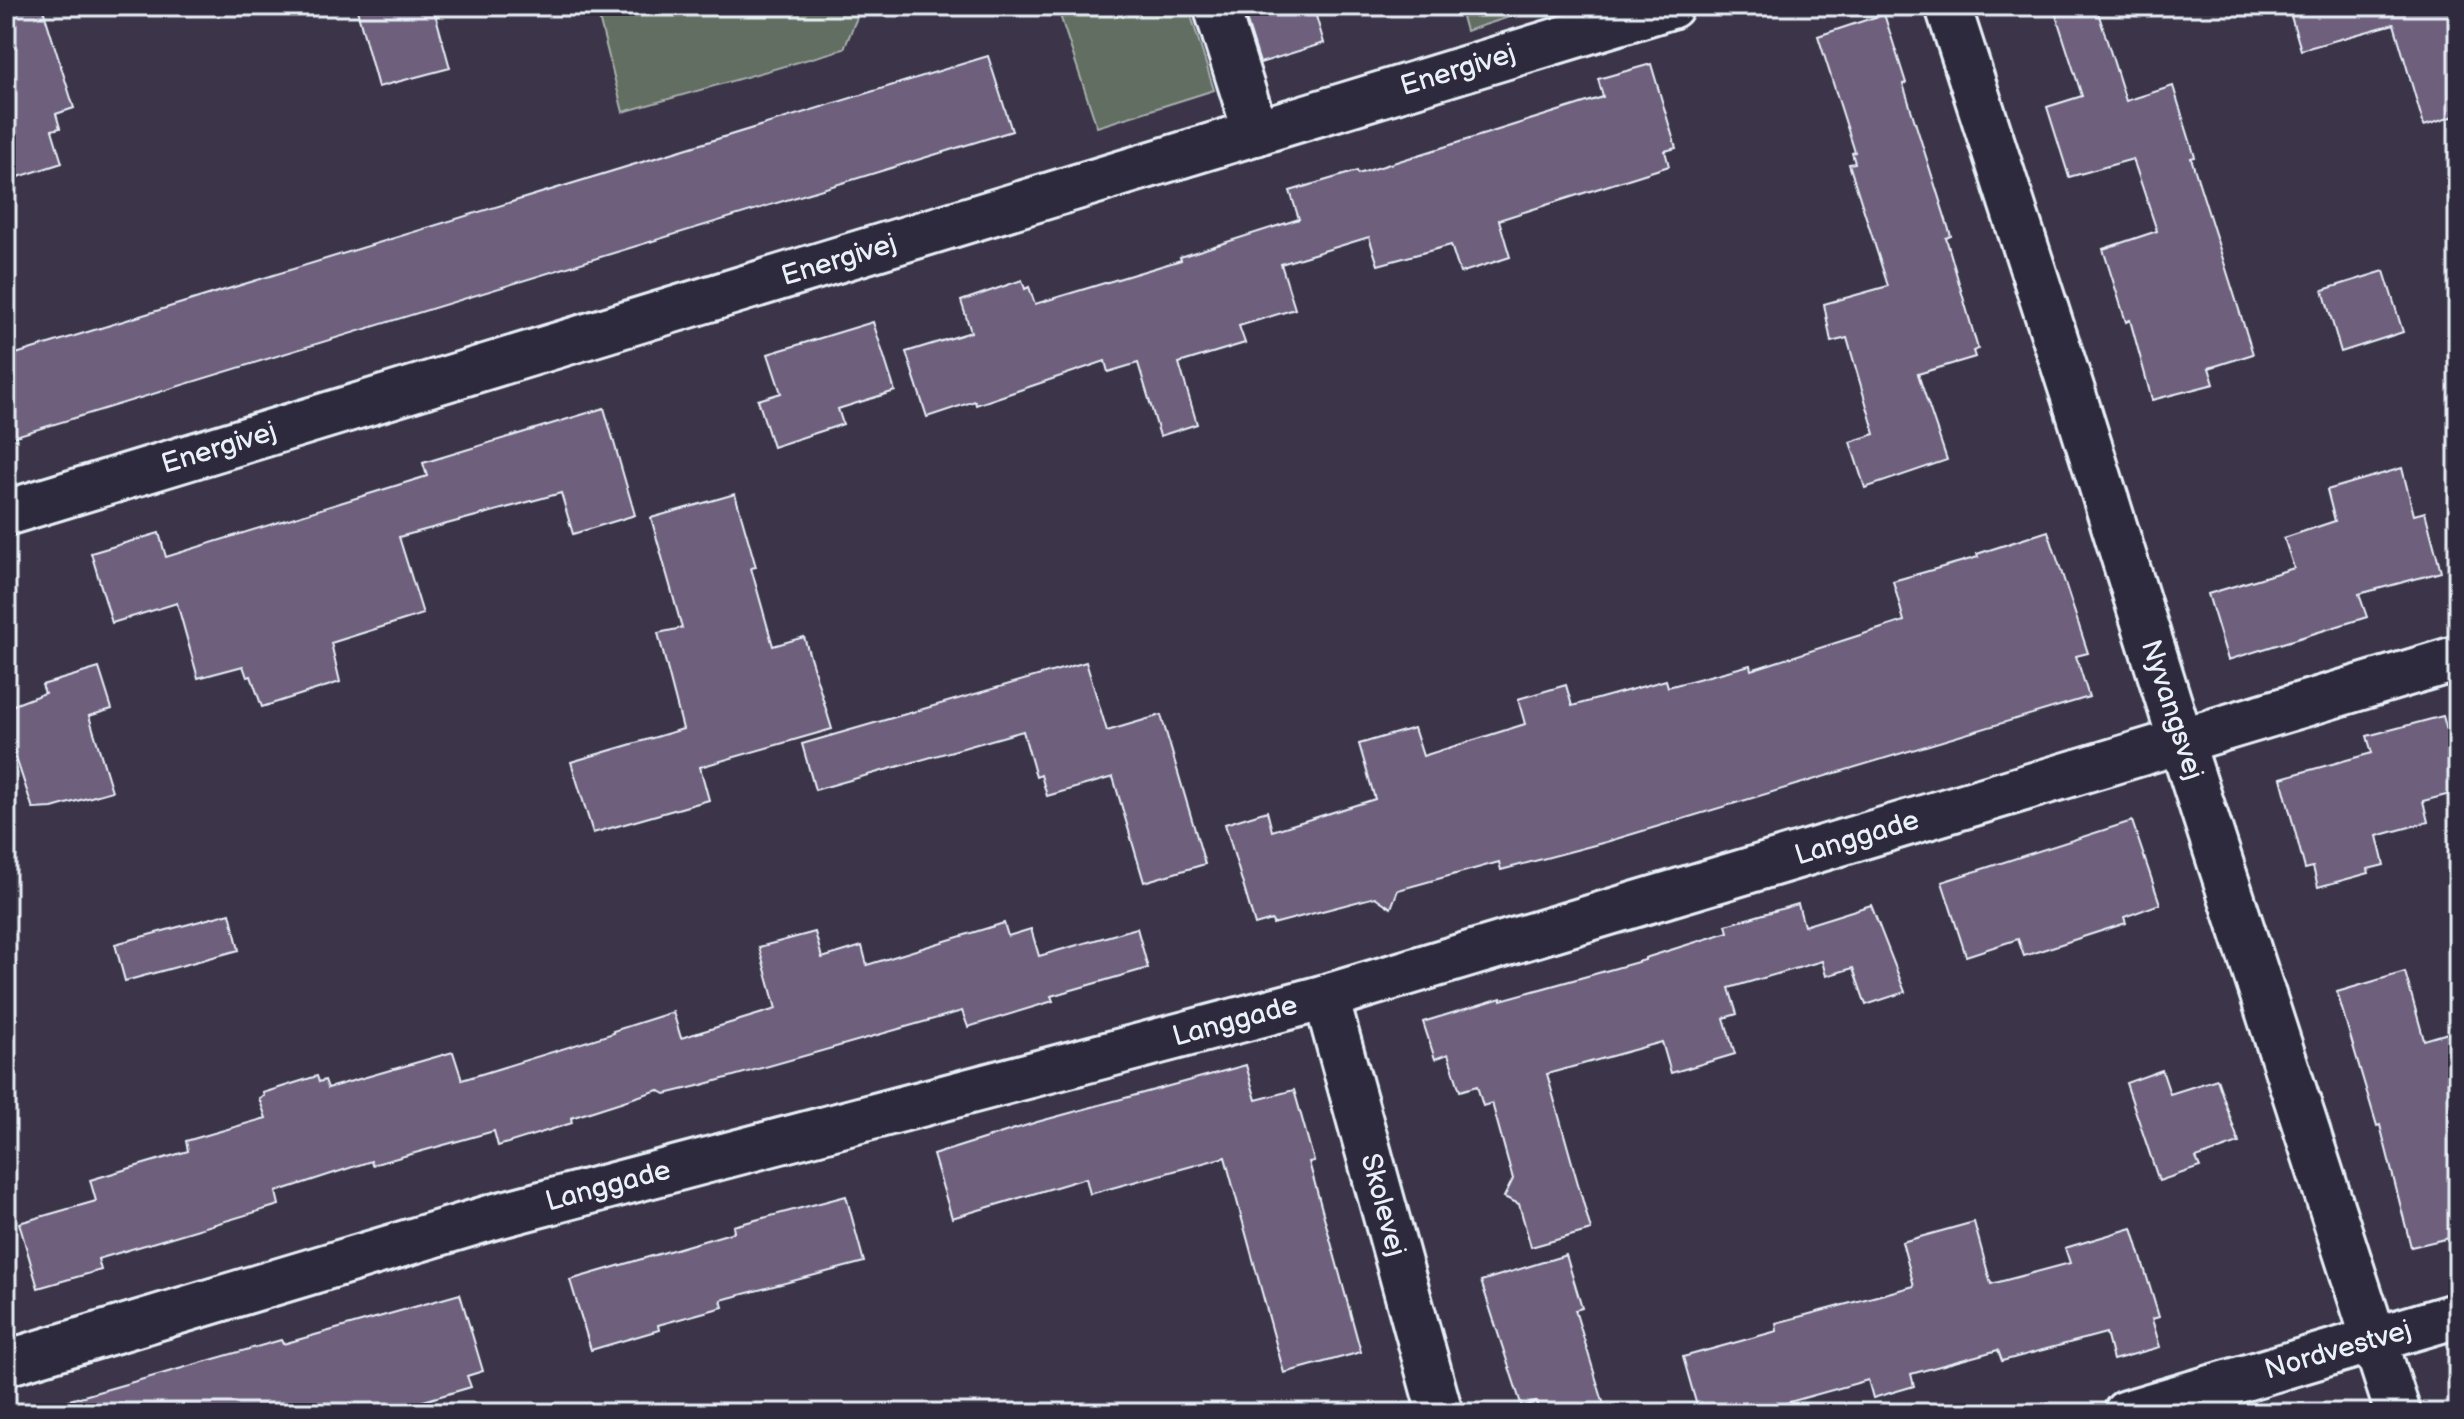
<svg xmlns="http://www.w3.org/2000/svg" width="2464" height="1419" font-family="'Balsamiq Sans',sans-serif">
<style>
.green{fill:#636e62;stroke:#a6b0ad;stroke-width:2}
.building{fill:#6e607d;stroke:#e8f1f8;stroke-width:2}
.lines{fill:none;stroke-linecap:round;stroke-linejoin:round}
.minor-casing{stroke:#e8f1f8;stroke-width:50}
.minor{stroke:#2f2a3d;stroke-width:44}
.labels{text-anchor:middle;dominant-baseline:central;stroke-width:6;stroke-linejoin:round;paint-order:stroke}
.street-label{font-size:28px;fill:#e8f1f8;stroke:#2f2a3d}
</style>
<rect width="100%" height="100%" fill="#3c354a"/>
<filter id="ink" filterUnits="userSpaceOnUse"><feTurbulence type="fractalNoise" baseFrequency=".0125" numOctaves="2"/><feDisplacementMap in="SourceGraphic" scale="16" xChannelSelector="R" yChannelSelector="G"/><feConvolveMatrix kernelMatrix="1 2 1 2 8 2 1 2 1" color-interpolation-filters="sRGB"/></filter>
<g filter="url(#ink)">
<!-- green -->
<g class="green">
<path d="M596,6h277l-13,4 -16,39 -221,63z"/>
<path d="M1057,6h131l26,84 -117,37z"/>
<path d="M1459,6h84l-77,25z"/>
</g>
<!-- building -->
<g class="building">
<path d="M6,6h36l32,102 -18,6 4,14 -8,2 10,33 -56,18z"/>
<path d="M356,6h77l17,62 -72,19z"/>
<path d="M1242,6h71l11,37 -64,20z"/>
<path d="M2053,6h43l30,95 47,-15 22,71 -4,1 62,196 -44,14 5,16 -62,16 -22,-80 -4,2 -23,-73 54,-18 -24,-72 -64,18 -22,-70 35,-11z"/>
<path d="M2288,6h170v109l-34,11 -30,-102 -93,26z"/>
<path d="M1884,14l22,69 -3,1 48,152 -5,2 32,111 -5,2 2,6 -57,17 29,86 -82,28 -15,-46 25,-8 -28,-96 -16,4 -7,-38 64,-18 -39,-122 6,-1 -3,-10 3,-1 -37,-116z"/>
<path d="M988,56l24,75 -1006,308v-82z"/>
<path d="M1651,64l25,84 -11,3 4,15 -170,54 11,37 -50,16 -9,-28 -73,20 -9,-28 -88,27 14,45 -56,17 6,17 -66,20 18,61 -37,12 -22,-73 -30,9 -3,-11 -129,44 -1,-4 -48,16 -21,-65 65,-20 -10,-31 61,-21 3,9 4,-2 6,17 146,-44 -1,-3 119,-38 -9,-28 67,-20 1,3 245,-77 -5,-18z"/>
<path d="M2384,271l19,61 -62,20 -18,-62z"/>
<path d="M873,322l22,69 -57,18 5,15 -70,23 -15,-47 23,-7 -13,-39z"/>
<path d="M604,408l31,107 -62,19 -12,-41 -162,44 24,77 -92,29 9,39 -78,25 -11,-31 -4,1 -4,-11 -45,12 -21,-75 -65,20 -21,-70 68,-20 7,24 261,-81 -4,-13z"/>
<path d="M2402,468l12,47 11,-3 16,60 -82,22 8,23 -139,43 -20,-66 86,-26 -10,-30 51,-17 -8,-31z"/>
<path d="M735,494l21,73 -5,1 22,78 31,-9 28,92 -132,38 9,33 -116,33 -22,-71 112,-33 -25,-96 24,-5 -31,-110z"/>
<path d="M2048,531l40,122 -12,3 13,41 -483,145 -105,28 -2,-8 -101,28 -7,18 -16,-11 -102,27 -1,-4 -17,5 -30,-101 42,-13 5,20 103,-32 -16,-55 55,-16 9,28 102,-32 -7,-25 48,-14 6,21 94,-26 2,7 82,-22 1,5 153,-49 -11,-40 85,-24 -1,-3z"/>
<path d="M1086,662l21,69 54,-16 44,149 -61,18 -31,-105 -66,19 -6,-21 -5,2 -13,-46 -208,59 -13,-46z"/>
<path d="M99,668l13,41 -23,7 23,75 -60,17 -19,1 -27,-81v-20l39,-15 -3,-8z"/>
<path d="M2443,716l15,55v21l-35,9 5,21 -51,14 7,29 -16,4 1,4 -51,14 -5,-20 -8,2 -24,-91 91,-25 -5,-17z"/>
<path d="M2132,821l28,83 -36,13 2,6 -102,33 -6,-17 -52,17 -24,-74z"/>
<path d="M1798,904l6,22 67,-21 34,87 -39,13 -13,-37 -27,8 -4,-15 -93,27 8,26 -13,4 11,36 -64,19 -9,-31 -115,32 44,156 -60,17 -12,-43 -15,-7 9,-18 -21,-76 -9,3 -6,-20 -17,5 -12,-37 -13,5 -12,-37 78,-24v2l144,-40v-2l83,-26 -2,-7z"/>
<path d="M230,913l9,37 -114,31 -10,-37z"/>
<path d="M1004,923l4,13 23,-7 8,27 98,-28 11,40 -97,28 2,5 -85,26 -6,-16 -260,74 -37,9 -7,-4 -87,28 1,5 -74,23 -4,-15 -122,34 -1,-4 -95,31 3,13 -181,54 3,11 -63,18 -19,-65 77,-22 -6,-21 98,-29 -2,-10 80,-23 -7,-20 5,-2 -1,-3 54,-17 2,6 6,-2 3,8 125,-36 9,28 152,-47 -1,-2 60,-19 8,26 95,-29 -17,-62 56,-15 7,26 40,-12 5,19z"/>
<path d="M2405,972l19,68 34,-10v206l-47,11 -31,-122 -3,1 -40,-134z"/>
<path d="M1246,1065l10,35 38,-10 20,71 -5,1 52,190 -77,21 -59,-216 -135,37 -4,-16 -134,40 -19,-63 104,-33z"/>
<path d="M2162,1070l8,24 47,-15 22,64 -43,15 4,9 -41,14 -33,-98z"/>
<path d="M846,1196l18,66 -143,38 2,7 -65,18 1,5 -68,20 -21,-70 164,-48 -1,-6z"/>
<path d="M1974,1222l17,62 79,-21 -5,-15 67,-20 27,89 -7,2 8,28 -47,13 -7,-27 -104,28 -4,-11 -87,24 3,12 -41,12 -5,-18 -118,33h-51l-16,-56 94,-26 -1,-8 138,-37 -12,-44z"/>
<path d="M1566,1255l16,53 -7,2 29,95 -26,8h-38l-4,-11 -14,5 -41,-126z"/>
<path d="M460,1294l23,77 -16,5 4,11 -88,26h-315l-2,-12 215,-61 2,4z"/>
</g>
<g class="lines">
<!-- minor casing -->
<g class="minor-casing">
<g id="minor">
<path d="M1216,6l40,127"/>
<path d="M1948,6l126,391 107,344 217,672"/>
<path d="M6,513l1665,-507"/>
<path d="M1326,997l114,416"/>
<path d="M6,1363l490,-147 830,-219 1132,-339"/>
<path d="M2126,1413l332,-98"/>
</g>
</g>
<!-- minor -->
<use href="#minor" class="minor"/>
</g>
</g>
<g class="labels">
<!-- street labels -->
<g class="street-label">
<text transform="translate(1458 70) rotate(-17)">Energivej</text>
<text transform="translate(839 260) rotate(-17)">Energivej</text>
<text transform="translate(219 448) rotate(-17)">Energivej</text>
<text transform="translate(2172 710) rotate(72)">Nyvangsvej</text>
<text transform="translate(1857 838) rotate(-17)">Langgade</text>
<text transform="translate(1235 1021) rotate(-15)">Langgade</text>
<text transform="translate(608 1186) rotate(-15)">Langgade</text>
<text transform="translate(1383 1205) rotate(75)">Skolevej</text>
<text transform="translate(2338 1350) rotate(-16)">Nordvestvej</text>
</g>
</g>
<!-- margin -->
<rect width="2464" height="1419" fill="none" stroke="#2f2a3d" stroke-width="32"/>
<rect x="16" y="16" width="2432" height="1387" fill="none" stroke="#e8f1f8" stroke-width="3" filter="url(#ink)"/>
</svg>
